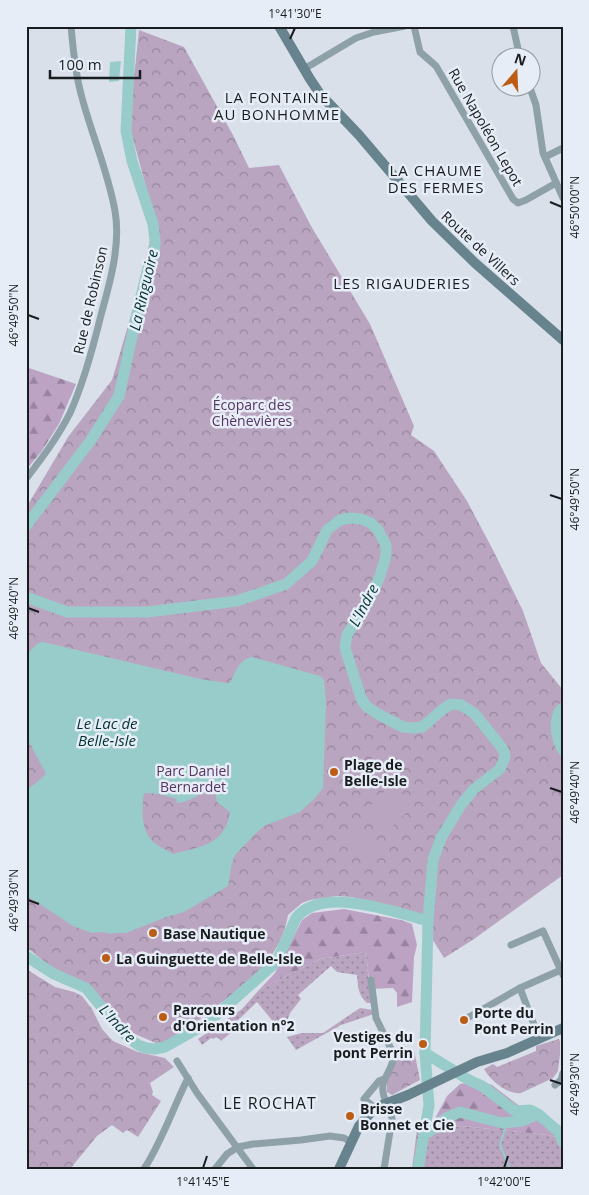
<svg xmlns="http://www.w3.org/2000/svg" width="589" height="1195" font-family="'Open Sans',sans-serif">
<style>
.grass{fill:url(#grass-dots)}
.forest{fill:url(#forest-firs)}
.park{fill:url(#park-crowns)}
.pitch{fill:#baa5c1}
.water{fill:#98ccca;fill-rule:evenodd}
.lines{fill:none;stroke-linecap:round;stroke-linejoin:round}
.stream{stroke:#98ccca;stroke-width:2}
.river{stroke:#98ccca;stroke-width:11}
.minor{stroke:#8ea1a9;stroke-width:7}
.secondary{stroke:#67838e;stroke-width:10}
.ticks{fill:none;stroke:#1a1d20;stroke-width:2}
.poi-dot{fill:#bc5d15;stroke:#e6edf6;stroke-width:2}
.labels{text-anchor:middle;dominant-baseline:central;stroke-width:5;stroke-linejoin:round;paint-order:stroke}
.street-label{font-size:14px;fill:#1a1d20;stroke:#e6edf6}
.park-label{font-size:14px;fill:#573562;stroke:#e6edf6}
.poi-label{font-size:14px;font-weight:bold;fill:#1a1d20;stroke:#e6edf6;text-anchor:start}
.neighbourhood-label{font-size:15px;letter-spacing:1px;fill:#1a1d20;stroke:#e6edf6}
.water-label{font-size:15px;font-style:italic;fill:#003332;stroke:#e6edf6}
.quarter-label{font-size:16px;letter-spacing:1px;fill:#1a1d20;stroke:#e6edf6}
.neatline{fill:none;stroke:#1a1d20;stroke-width:2}
.ticks-label{font-size:12px;text-anchor:middle;fill:#1a1d20}
</style>
<defs>
<pattern id="grass-dots" width="8" height="8" patternUnits="userSpaceOnUse" patternTransform="scale(1.25)"><rect width="8" height="8" fill="#baa5c1"/><path d="M2 2h.1M6 6h.1" fill="none" stroke="#96869c" stroke-width="1.8" stroke-linecap="round"/></pattern>
<pattern id="forest-firs" width="22" height="20" patternUnits="userSpaceOnUse" patternTransform="scale(1.25)"><rect width="22" height="20" fill="#bca3c4"/><path d="M5 1l3.5 6h-7zM16 11l3.5 6h-7z" fill="#98849f"/></pattern>
<pattern id="park-crowns" width="20" height="18" patternUnits="userSpaceOnUse" patternTransform="scale(1.25)"><rect width="20" height="18" fill="#baa5c1"/><path d="M2 6a3 3 0 1 1 6 0M12 15a3 3 0 1 1 6 0" fill="none" stroke="#96869c"/></pattern>
</defs>
<rect width="100%" height="100%" fill="#d9e0e9"/>
<!-- grass -->
<g class="grass">
<path d="M366,952l5,51h-4c-9,-8 -9,-16 -10,-28l-20,-3 -6,-6 -33,29 3,4 -11,14 -5,14 -5,3 -23,-28 -22,21 3,4 -17,14 -4,-4 -4,2 -2,-1 -9,7 -4,-6 44,-30 17,-19 61,-31z"/>
<path d="M360,1008l13,2 1,4 -33,11 -45,25 -9,-13 15,-4h21z"/>
<path d="M463,1126l85,9 15,4v30h-151l5,-40z"/>
</g>
<!-- forest -->
<g class="forest">
<path d="M26,367l50,17 -17,40 -18,28 -15,18z"/>
<path d="M344,909l57,11 11,4 5,21 -3,12 -2,45 -15,5v-14l-4,-5 -23,1 -4,-37 -46,7 -61,31 16,-17 27,-53 10,-7z"/>
<path d="M481,1081l11,4 71,54 -15,-4 -85,-9 -33,2 17,-32 13,-12z"/>
</g>
<!-- park -->
<g class="park">
<path d="M139,30l45,17 50,90 15,31 30,-3 32,61 59,98 44,102 -3,9 23,16 33,50 26,49 30,61 18,52 22,27v185l-89,64 -30,19 -28,-45 -20,-1 -44,-15 -15,-1 -27,4 -8,3 -14,12c-7,44 -41,69 -75,94 -17,13 -34,28 -55,35l-30,-13 -39,-46 -38,-18 -25,-20v-439l42,-71 44,-57 25,-85 18,-75 -26,-96z"/>
<path d="M26,969l29,18 19,5 8,4 10,13 10,20 11,12 25,11 27,6 9,9 -24,16 3,9 -1,3 9,6 -23,36 -11,-7 -4,3 -11,-8 -15,11 -27,33h-44z"/>
<path d="M559,1039l1,4v11l-2,17 -5,7 -32,15c-14,2 -31,-13 -37,-24l9,-5 4,3 39,-16v-5z"/>
<path d="M414,1050l6,30 -28,15 -5,-3v-12l9,-21z"/>
</g>
<!-- pitch -->
<g class="pitch">
<path d="M392,784l22,21 -25,25 -21,-22z"/>
<path d="M360,829l22,21 -10,11 -22,-21z"/>
<path d="M199,985l7,8 -15,12 -6,-8z"/>
</g>
<!-- water -->
<g class="water">
<path d="M121,61l-2,20 -10,1 1,-20z"/>
<path d="M43,642l157,37 27,4h3c6,-11 8,-23 22,-26l68,19 4,4 2,23 -3,85 -7,9 -16,15 -36,14 -9,8 -20,21 -3,8 -4,23 -44,26 -18,5 -40,16h-11l-4,1 -9,-2 -10,1 -19,-7 -47,-31v-105l10,-7 10,-9 -20,-38v-81l12,-12zM207,787l8,5 2,10 13,10c-5,33 -30,35 -57,42 -8,-5 -19,-9 -24,-17 -8,-11 -7,-31 -5,-44l16,1 16,5 1,4c13,-2 21,-6 30,-16z"/>
<path d="M560,703h3v55c-13,-11 -18,-44 -3,-55z"/>
</g>
<g class="lines">
<!-- stream -->
<path class="stream" d="M507,1122l-7,23 10,24"/>
<!-- river -->
<g class="river">
<path d="M26,526l65,-86 28,-44 21,-96 8,-32 6,-12 1,-15 -2,-17 -21,-63 -6,-30 5,-105"/>
<path d="M26,597l41,15h80l90,-11 49,-17 26,-23 15,-31 13,-10 10,-2 11,1 10,4 7,7 8,15v11l-6,20 -10,22 -23,37 -2,13 16,50 5,8 10,7 27,14 11,1 8,-1 4,-3 17,-15 8,-5 10,1 13,8 25,31 5,7 1,6 -5,12 -26,20 -13,16 -20,33 -8,22 -5,61 -3,132 4,52 -11,64"/>
<path d="M26,956l28,18 32,14 37,45 15,12 8,3 9,1 10,-2 41,-23 67,-59 6,-9 17,-38c26,-33 99,-6 132,3"/>
<path d="M425,1053l44,27 13,6 33,25 15,-1 8,4 21,18 4,10"/>
<path d="M424,1132h5l17,-14 14,-6 42,11 20,-2 16,-7"/>
</g>
<!-- minor -->
<g class="minor">
<path d="M414,26l6,26 16,14 77,133 5,4 8,-3 30,-17"/>
<path d="M513,26l7,32"/>
<path d="M304,69l52,-31 18,-6 31,-6"/>
<path d="M530,88l6,17 7,48 20,45"/>
<path d="M545,157l18,-9"/>
<path d="M26,479c16,-21 32,-42 44,-66 14,-31 23,-65 31,-98 9,-33 20,-70 14,-104 -7,-40 -24,-78 -34,-117 -6,-22 -8,-45 -10,-68"/>
<path d="M511,945l32,-14 20,44"/>
<path d="M371,980l5,38 18,37c-2,20 -19,25 -7,49"/>
<path d="M520,988l19,50"/>
<path d="M469,1017l51,-29 43,-19"/>
<path d="M177,1061l20,32 56,76"/>
<path d="M555,1085l6,-5 2,-7"/>
<path d="M382,1106l9,6 1,7 -8,50"/>
<path d="M375,1108l-11,-9 15,-18 5,-2"/>
<path d="M144,1169c18,-28 29,-61 44,-91"/>
<path d="M215,1169l12,-15 11,-7 15,-3 48,-4 29,-4 14,2 7,4"/>
</g>
<!-- secondary -->
<g class="secondary">
<path d="M279,26l31,53 10,15 39,41 73,86 43,42 88,77"/>
<path d="M339,1169l20,-43 16,-18 33,-13 69,-33 30,-9 56,-25"/>
</g>
</g>
<!-- ticks -->
<path class="ticks" d="M290,39l5,-11M550,202l12,5M28,315l11,4M550,495l12,4M28,608l11,4M550,788l12,4M28,900l11,4M550,1080l12,4M203,1168l4,-12M504,1168l4,-12"/>
<!-- markers -->
<g class="poi-dot">
<circle cx="334" cy="772" r="5"/>
<circle cx="153" cy="933" r="5"/>
<circle cx="106" cy="958" r="5"/>
<circle cx="163" cy="1017" r="5"/>
<circle cx="464" cy="1020" r="5"/>
<circle cx="423" cy="1044" r="5"/>
<circle cx="350" cy="1116" r="5"/>
</g>
<g class="labels">
<!-- street labels -->
<g class="street-label">
<text transform="translate(486 127) rotate(60)">Rue Napoléon Lepot</text>
<text transform="translate(481 248) rotate(43)">Route de Villers</text>
<text transform="translate(90 300) rotate(-77)">Rue de Robinson</text>
</g>
<!-- park labels -->
<g class="park-label">
<text x="252" y="404">Écoparc des<tspan x="252" dy="16">Chènevières</tspan></text>
<text x="193" y="770">Parc Daniel<tspan x="193" dy="16">Bernardet</tspan></text>
</g>
<!-- poi labels -->
<g class="poi-label">
<text x="344" y="764">Plage de<tspan x="344" dy="16">Belle-Isle</tspan></text>
<text x="163" y="933">Base Nautique</text>
<text x="116" y="958">La Guinguette de Belle-Isle</text>
<text x="173" y="1009">Parcours<tspan x="173" dy="16">d'Orientation n°2</tspan></text>
<text x="474" y="1012">Porte du<tspan x="474" dy="16">Pont Perrin</tspan></text>
<text x="413" y="1036" text-anchor="end">Vestiges du<tspan x="413" dy="16">pont Perrin</tspan></text>
<text x="360" y="1108">Brisse<tspan x="360" dy="16">Bonnet et Cie</tspan></text>
</g>
<!-- neighbourhood labels -->
<g class="neighbourhood-label">
<text x="277" y="97">LA FONTAINE<tspan x="277" dy="17">AU BONHOMME</tspan></text>
<text x="436" y="170">LA CHAUME<tspan x="436" dy="17">DES FERMES</tspan></text>
<text x="402" y="283">LES RIGAUDERIES</text>
</g>
<!-- water labels -->
<g class="water-label">
<text transform="translate(143 290) rotate(-77)">La Ringuoire</text>
<text transform="translate(363 605) rotate(-62)">L'Indre</text>
<text x="107" y="723">Le Lac de<tspan x="107" dy="17">Belle-Isle</tspan></text>
<text transform="translate(118 1023) rotate(47)">L'Indre</text>
</g>
<!-- quarter labels -->
<g class="quarter-label">
<text x="270" y="1103">LE ROCHAT</text>
</g>
</g>
<!-- border -->
<rect width="589" height="1195" fill="none" stroke="#e6edf6" stroke-width="55"/>
<!-- north arrow -->
<g transform="translate(516 72) rotate(19)"><circle r="24" fill="#e6edf6" stroke="#949aa0"/>
<path d="M0-4L9 19L0 12L-9 19Z" fill="#bc5d15"/>
<text y="-8" font-size="14" font-weight="bold" text-anchor="middle" fill="#1a1d20">N</text>
</g>
<!-- scale -->
<path d="M50 70v8h90v-8" fill="none" stroke="#1a1d20" stroke-width="2.5"/>
<text x="58" y="70" font-size="15" fill="#1a1d20" stroke="#e6edf6" stroke-width="4" paint-order="stroke">100 m</text>
<rect x="28" y="28" width="534" height="1140" class="neatline"/>
<g class="ticks-label">
<text x="295" y="18">1°41'30"E</text>
<text transform="translate(575 207) rotate(-90)" y="4">46°50'00"N</text>
<text transform="translate(14 315) rotate(-90)" y="4">46°49'50"N</text>
<text transform="translate(575 499) rotate(-90)" y="4">46°49'50"N</text>
<text transform="translate(14 608) rotate(-90)" y="4">46°49'40"N</text>
<text transform="translate(575 792) rotate(-90)" y="4">46°49'40"N</text>
<text transform="translate(14 900) rotate(-90)" y="4">46°49'30"N</text>
<text transform="translate(575 1084) rotate(-90)" y="4">46°49'30"N</text>
<text x="203" y="1186">1°41'45"E</text>
<text x="504" y="1186">1°42'00"E</text>
</g>
</svg>
